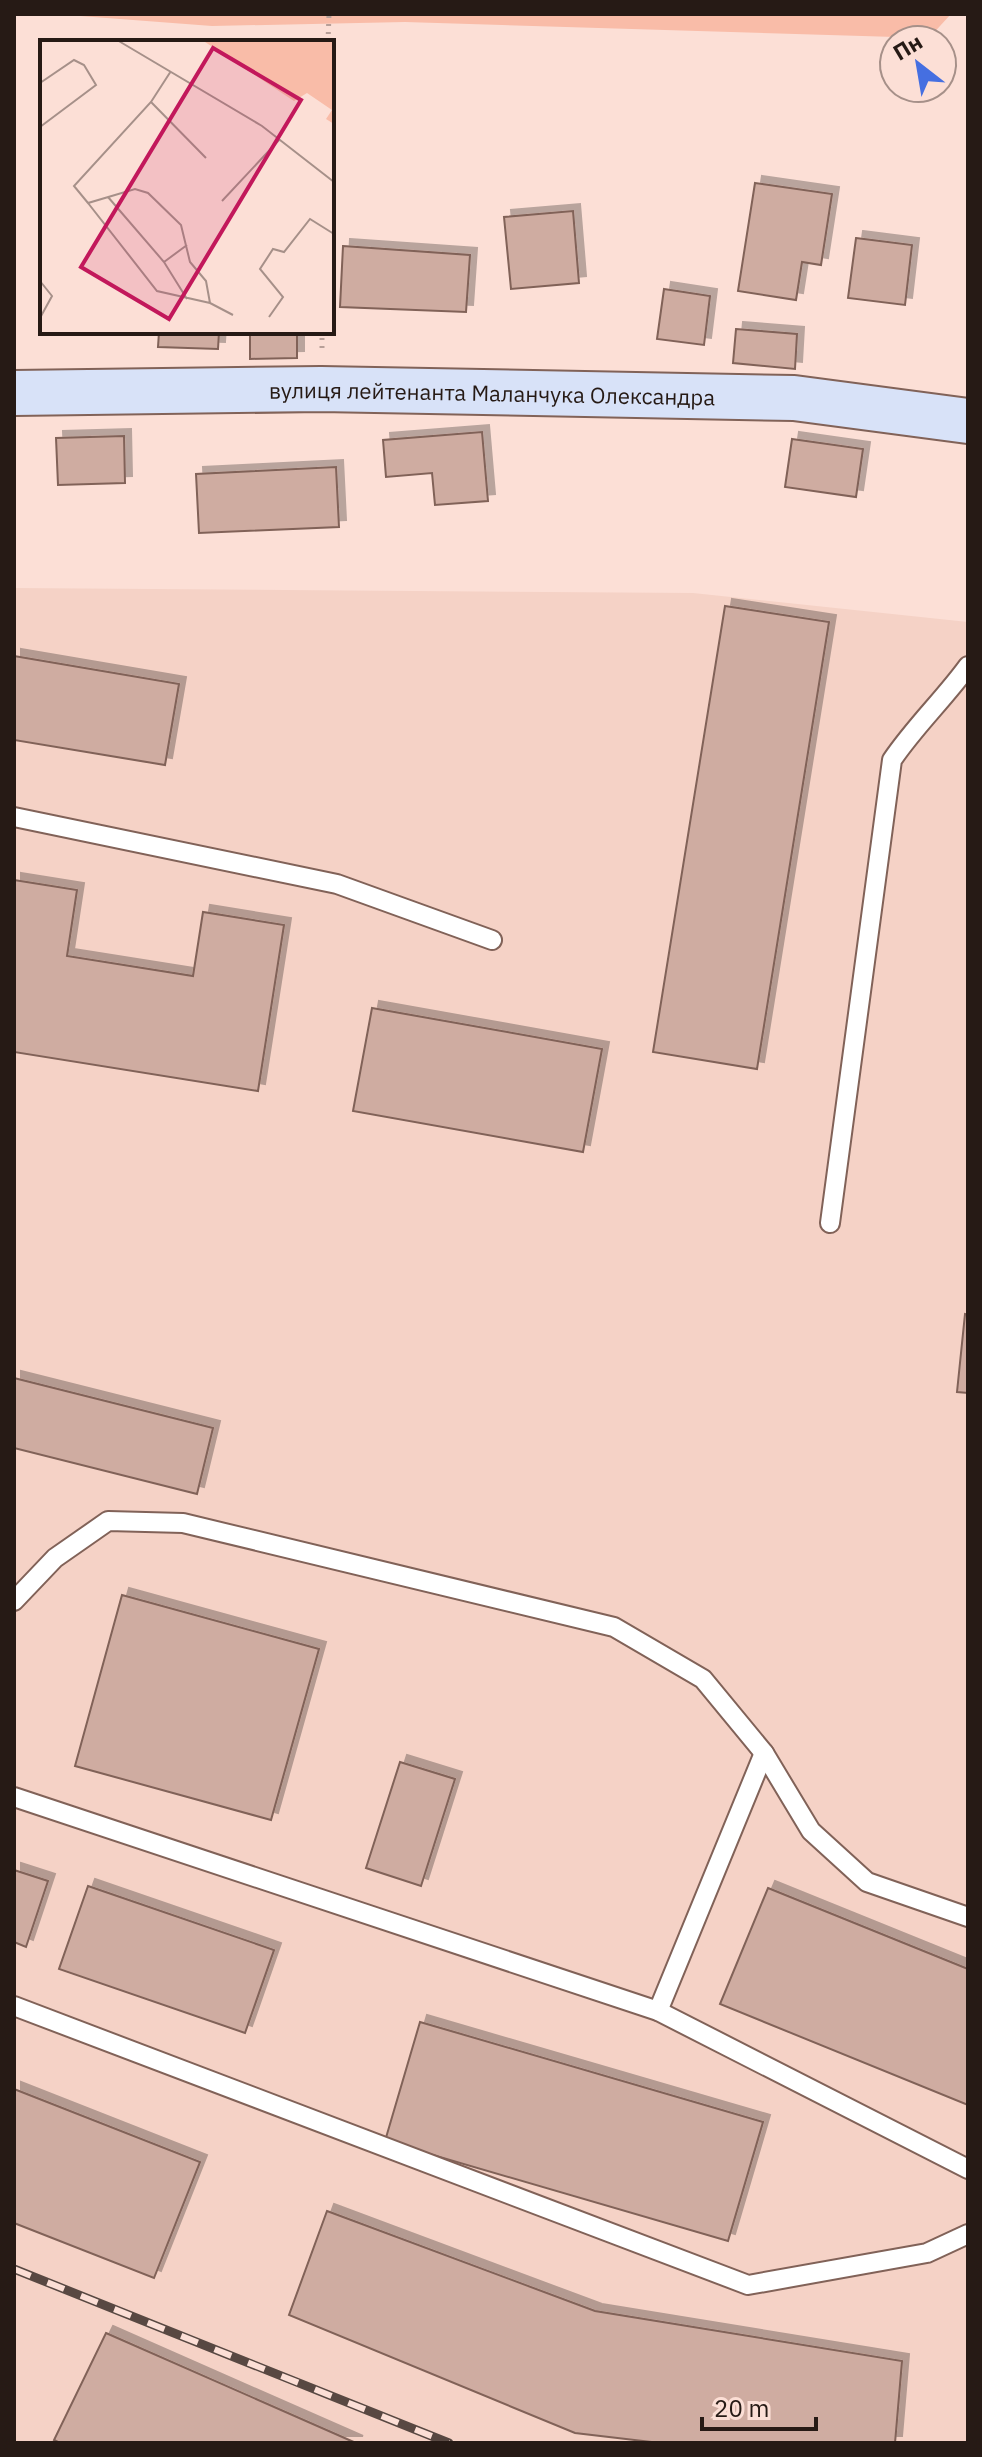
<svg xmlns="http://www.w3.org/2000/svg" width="982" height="2457" font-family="'IBM Plex Sans',sans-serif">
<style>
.built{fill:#f5d2c6}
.green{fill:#f9bca8}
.building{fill:#cfaca1;stroke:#816258;stroke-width:2;filter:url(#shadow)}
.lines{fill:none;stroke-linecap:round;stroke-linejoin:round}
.lane-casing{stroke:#816258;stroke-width:22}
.secondary-casing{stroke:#816258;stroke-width:48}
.path{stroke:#b79f98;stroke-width:5;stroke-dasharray:2 6;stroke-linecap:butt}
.lane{stroke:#fff;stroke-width:18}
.secondary{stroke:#d8e2f8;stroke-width:44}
.rail-casing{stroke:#584842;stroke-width:9}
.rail{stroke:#fcdfd6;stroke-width:6;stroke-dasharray:18;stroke-linecap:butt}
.labels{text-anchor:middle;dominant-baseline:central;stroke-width:6;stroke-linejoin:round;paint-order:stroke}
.street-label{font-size:22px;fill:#261a15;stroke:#fcdfd6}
.inset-road{fill:none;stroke:#a69089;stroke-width:2}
.view{fill:#c2185b;fill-opacity:0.15;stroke:#c2185b;stroke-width:4}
.inset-edge{fill:none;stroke:#261a15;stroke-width:4}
</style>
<defs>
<filter id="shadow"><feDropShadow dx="7" dy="-7" stdDeviation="0" flood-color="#0004"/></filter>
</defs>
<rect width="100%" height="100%" fill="#fcdfd6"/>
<!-- built -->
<path class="built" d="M14,588l679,5 275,29v1821h-954z"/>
<!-- green -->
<path class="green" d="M54,14h897l-22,24 -524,-16 -193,4z"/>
<!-- building -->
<g class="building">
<path d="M755,183l77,11 -11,71 -19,-3 -6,38 -58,-9z"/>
<path d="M573,211l6,72 -68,6 -7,-72z"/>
<path d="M856,238l56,7 -7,60 -57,-7z"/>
<path d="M343,246l127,9 -4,57 -126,-5z"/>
<path d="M664,289l46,7 -6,49 -47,-6z"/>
<path d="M736,329l61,5 -2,35 -62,-6z"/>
<path d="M159,332h60l-1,17 -60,-2z"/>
<path d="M250,332h47v26l-47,1z"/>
<path d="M482,432l6,69 -53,4 -3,-32 -46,4 -3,-37z"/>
<path d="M124,436l1,47 -67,2 -2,-47z"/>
<path d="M792,439l71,10 -7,48 -71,-10z"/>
<path d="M336,467l3,60 -140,6 -3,-59z"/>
<path d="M725,606l104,16 -72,447 -104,-17z"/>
<path d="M14,656l165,28 -14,81 -151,-25z"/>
<path d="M14,880l63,10 -10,66 126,20 10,-64 81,13 -26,166 -244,-39z"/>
<path d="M372,1008l230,41 -19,103 -230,-41z"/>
<path d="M965,1314l3,1v78l-11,-1z"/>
<path d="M14,1378l199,50 -16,66 -183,-46z"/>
<path d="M122,1595l197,54 -48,171 -196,-54z"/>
<path d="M400,1762l55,17 -34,107 -55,-18z"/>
<path d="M14,1870l34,11 -22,66 -12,-5z"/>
<path d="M88,1886l186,64 -29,83 -186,-64z"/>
<path d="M768,1888l200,81v136l-248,-101z"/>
<path d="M420,2022l343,100 -35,119 -343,-100z"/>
<path d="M14,2089l186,73 -46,116 -140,-55z"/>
<path d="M327,2211l268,100 307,50 -7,82h-235l-85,-10 -286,-118z"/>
<path d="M106,2333l250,110h-296l-6,-3z"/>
</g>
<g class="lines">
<!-- lane casing -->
<g class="lane-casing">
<g id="lane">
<path d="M14,817l323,67 155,56"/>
<path d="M830,1223l62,-463c23,-34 52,-61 76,-94"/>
<path d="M14,1601l41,-43 53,-37 75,2 431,104 89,52 61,74 47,78 56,51 101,35"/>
<path d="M14,1797l644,214 310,158"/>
<path d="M14,2006l734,279 179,-32 41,-19"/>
<path d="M658,2011l106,-258"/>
</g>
</g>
<!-- secondary casing -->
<g class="secondary-casing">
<g id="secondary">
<path id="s1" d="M14,393l307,-4 473,9 174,23"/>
</g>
</g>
<!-- path -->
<g class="path">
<path d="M328,42l1,-28"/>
<path d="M322,348v-16"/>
</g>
<!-- lane -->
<use href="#lane" class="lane"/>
<!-- secondary -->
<use href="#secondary" class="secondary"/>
<!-- rail casing -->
<g class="rail-casing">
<path id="rail" d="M14,2269l435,174"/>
</g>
<!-- rail -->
<use href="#rail" class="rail"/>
</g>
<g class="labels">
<!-- street labels -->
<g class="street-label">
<text stroke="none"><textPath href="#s1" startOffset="478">вулиця лейтенанта Маланчука Олександра</textPath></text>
</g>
</g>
<!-- overview -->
<g transform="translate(40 40)">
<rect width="294" height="294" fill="#fcdfd6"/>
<path d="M162,0h130l2,92v-8l-8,-5 6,-9 -25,-17 -13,8z" fill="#f9bca8"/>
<path class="inset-road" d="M77,0l145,86 72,56M131,31l-20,31 -77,84 14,17 47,-14 13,4 33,32 9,37 16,19 4,22 23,12M0,43l34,-23 10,5 12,20 -56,42M111,62l55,56M68,157l56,65 23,37M182,161l58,-62M48,163l69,88 53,12M124,222l23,-17M0,241l12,15 -12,22M229,277l14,-20 -23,-28 13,-20 11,3 26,-33 24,15"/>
<path class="view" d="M173,8l88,52 -132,219 -88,-52z"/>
<rect width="294" height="294" class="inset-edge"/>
</g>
<!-- border -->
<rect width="982" height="2457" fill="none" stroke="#261a15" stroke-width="32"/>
<!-- north arrow -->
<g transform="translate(918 64) rotate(329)"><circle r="38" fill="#fcdfd6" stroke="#a69089" stroke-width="2"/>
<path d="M0-6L14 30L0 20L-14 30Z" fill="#456fe1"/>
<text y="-12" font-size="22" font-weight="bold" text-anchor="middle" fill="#261a15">Пн</text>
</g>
<!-- scale -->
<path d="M702 2417v12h114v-12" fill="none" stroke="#261a15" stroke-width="4"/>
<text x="714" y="2417" font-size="24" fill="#261a15" stroke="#fcdfd6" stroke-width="6" paint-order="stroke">20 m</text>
</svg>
